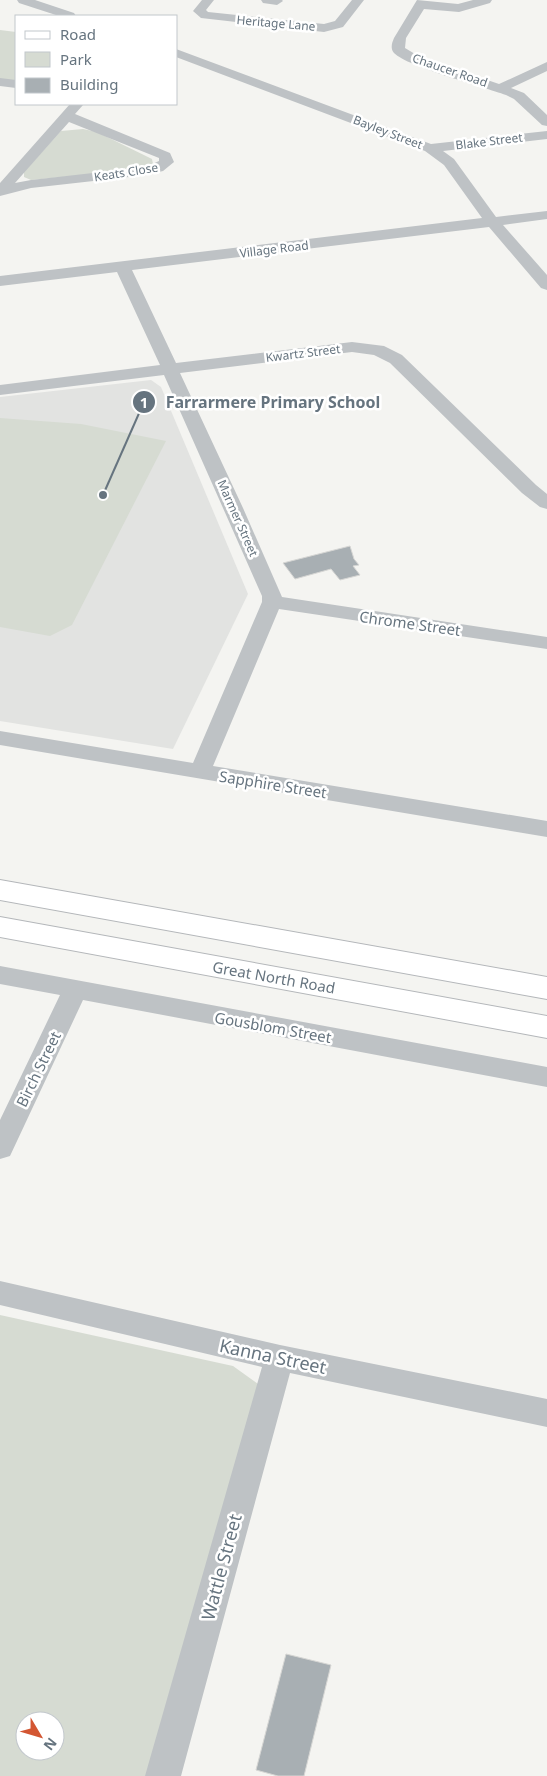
<svg xmlns="http://www.w3.org/2000/svg" width="547" height="1776" font-family="'Noto Sans',sans-serif">
<style>
.built{fill:#e2e3e1}
.green{fill:#d6dbd2;fill-rule:evenodd}
.building{fill:#a8afb3;stroke:#d6d6d4}
.lines{fill:none;stroke-linecap:round;stroke-linejoin:round}
.primary-casing{stroke:#b4b7ba;stroke-width:2}
.street{fill:#bec2c5;fill-rule:evenodd}
.primary{fill:#fff;fill-rule:evenodd}
.labels{text-anchor:middle;dominant-baseline:central;stroke-width:5;stroke-linejoin:round;paint-order:stroke}
.far-street-label{font-size:12px;fill:#66747f;stroke:#fff}
.street-label{font-size:15px;fill:#66747f;stroke:#fff}
.near-street-label{font-size:18px;fill:#66747f;stroke:#fff}
.leader{fill:none;stroke:#66747f;stroke-width:2}
.callout-dot{fill:#66747f;stroke:#fff;stroke-width:2}
.mark-label{font-size:15px;text-anchor:middle;font-weight:bold;fill:#fff}
.callout-label{font-size:16px;text-anchor:middle;font-weight:bold;fill:#66747f;stroke:#fff;stroke-width:5;stroke-linejoin:round;paint-order:stroke}
</style>
<rect width="100%" height="100%" fill="#f4f4f1"/>
<!-- built -->
<path class="built" d="M151,380l10,7 87,207 -75,155 -173,-28v-324z"/>
<!-- green -->
<g class="green">
<path d="M0,30l16,2v51l-16,-2z"/>
<path d="M83,129l14,3 55,27 1,5 -6,5 -116,11 -7,-3v-5l37,-41z"/>
<path d="M0,418l81,6 85,17 -94,184 -22,11 -50,-9z"/>
<path d="M0,1315l233,51 25,18 -110,392h-148zM25,1721h30v30h-30z"/>
</g>
<!-- building -->
<g class="building">
<path d="M350,546l4,13 5,6 -6,1 7,9 -20,5 -9,-11 -36,10 -12,-16z"/>
<path d="M286,1654l45,11 -27,111h-26l-22,-6z"/>
</g>
<g class="lines">
<!-- primary casing -->
<g class="primary-casing">
<g id="primary">
<path d="M0,880l547,97v22l-547,-99z"/>
<path d="M0,917l547,99v22l-547,-101z"/>
</g>
</g>
<!-- street -->
<g class="street">
<path d="M17,0h18l39,13 2,3h-17l-40,-13z"/>
<path d="M202,0h12l-8,10 2,2 116,12 11,-3 17,-21h12l-21,27 -19,5 -123,-14 -8,-7z"/>
<path d="M261,0h21l1,1 -6,4 -14,-2z"/>
<path d="M417,0l41,4 15,-4h19l-2,3 -31,9 -35,-3 -18,29 -1,10 15,9 79,27 48,-22v9l-36,17 13,5 23,22v11l-5,-1 -28,-26 -8,-4c-22,-8 -98,-28 -112,-42 -4,-5 -2,-10 0,-15z"/>
<path d="M176,49l255,95 116,-13v8l-104,12 11,8 42,58 51,-6v8l-44,6 44,50v15l-6,-2 -52,-61 -357,43 44,93 176,-21 32,4 18,9 134,130 11,9v15l-7,-2 -18,-14 -132,-130 -16,-8 -22,-3 -172,21 63,135 39,89 265,40v12l-268,-40 -66,157 334,55v16l-547,-92v-14l193,32 69,-161v-6l-98,-221 -164,20v-10l160,-20 -43,-93 -117,14v-10l482,-58 -38,-53 -19,-14 -249,-94z"/>
<path d="M0,78l16,2v8l-16,-2z"/>
<path d="M70,104l13,1 -8,9 95,39 4,9 -11,9 -16,4 -116,13 -31,8v-13zM69,122l90,36v3l-13,6 -115,13 -16,3z"/>
<path d="M0,966l547,101v20l-464,-87 -73,156 -10,3v-39l60,-125 -60,-11z"/>
<path d="M0,1281l280,64 267,54v28l-257,-54 -109,403h-36l117,-409 -262,-62z"/>
</g>
<!-- primary -->
<use href="#primary" class="primary"/>
</g>
<g class="labels">
<!-- far-street labels -->
<g class="far-street-label">
<text transform="translate(276 23) rotate(5)">Heritage Lane</text>
<text transform="translate(450 70) rotate(19)">Chaucer Road</text>
<text transform="translate(388 132) rotate(21)">Bayley Street</text>
<text transform="translate(489 141) rotate(-7)">Blake Street</text>
<text transform="translate(126 172) rotate(-9)">Keats Close</text>
<text transform="translate(274 249) rotate(-7)">Village Road</text>
<text transform="translate(303 353) rotate(-7)">Kwartz Street</text>
<text transform="translate(238 518) rotate(66)">Marmer Street</text>
</g>
<!-- street labels -->
<g class="street-label">
<text transform="translate(410 623) rotate(8)">Chrome Street</text>
<text transform="translate(273 784) rotate(9)">Sapphire Street</text>
<text transform="translate(274 977) rotate(10)">Great North Road</text>
<text transform="translate(273 1027) rotate(10)">Gousblom Street</text>
<text transform="translate(38 1069) rotate(-64)">Birch Street</text>
</g>
<!-- near-street labels -->
<g class="near-street-label">
<text transform="translate(273 1356) rotate(12)">Kanna Street</text>
<text transform="translate(221 1567) rotate(-75)">Wattle Street</text>
</g>
</g>
<!-- callouts -->
<path class="leader" d="M103 495L144 402"/>
<g class="callout-dot">
<circle cx="103" cy="495" r="5"/>
<circle cx="144" cy="402" r="12"/>
</g>
<g class="mark-label">
<text x="144" y="408">1</text>
</g>
<g class="callout-label">
<text x="273" y="408">Farrarmere Primary School</text>
</g>
<!-- legend -->
<rect x="15" y="15" width="162" height="90" fill="#ffffff" stroke="#c2c7cc"/>
<rect x="25" y="31" width="25" height="8" fill="#ffffff" stroke="#c2c7cc"/>
<text x="60" y="40" font-size="15" fill="#66747f">Road</text>
<rect x="25" y="52" width="25" height="15" fill="#d6dbd2" stroke="#c2c7cc"/>
<text x="60" y="65" font-size="15" fill="#66747f">Park</text>
<rect x="25" y="78" width="25" height="15" fill="#a8afb3" stroke="#c2c7cc"/>
<text x="60" y="90" font-size="15" fill="#66747f">Building</text>
<!-- north arrow -->
<g transform="translate(40 1736) rotate(128)"><circle r="24" fill="#ffffff" stroke="#c2c7cc"/>
<path d="M0-4L9 19L0 12L-9 19Z" fill="#d35632"/>
<text y="-8" font-size="14" font-weight="bold" text-anchor="middle" fill="#66747f">N</text>
</g>
</svg>
